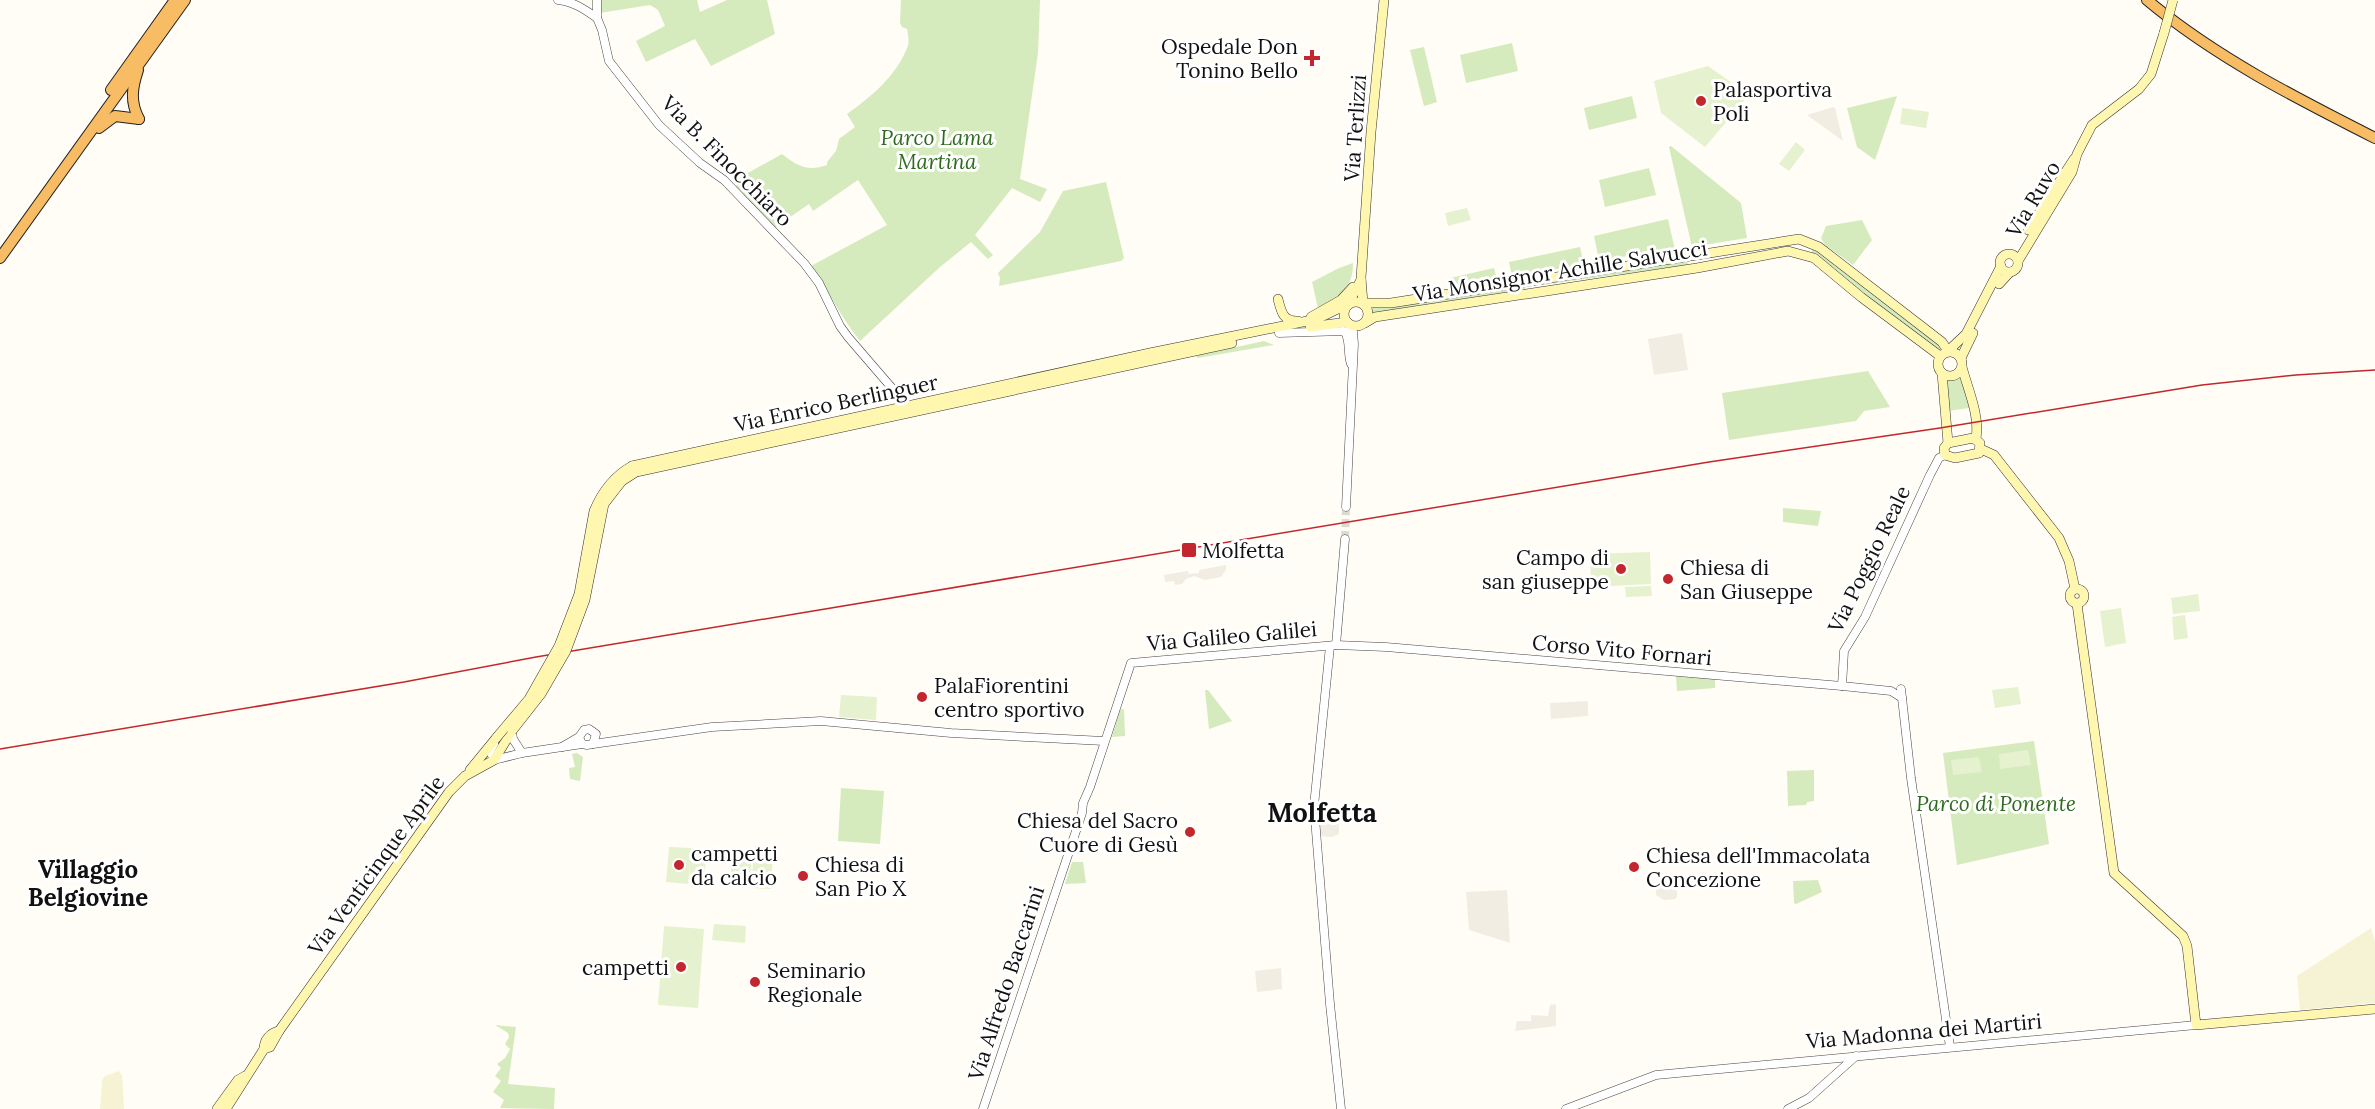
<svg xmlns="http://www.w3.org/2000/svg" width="2375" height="1109" font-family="Lora,serif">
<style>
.farmland{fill:#f6f3d4}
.green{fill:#d5ebbd}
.pitch{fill:#e6f2cf}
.plaza{fill:#f1ede2}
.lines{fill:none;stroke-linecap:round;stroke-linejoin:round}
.tertiary-tunnel{stroke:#dbdad3;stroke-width:8;stroke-dasharray:8 4;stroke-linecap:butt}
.tertiary-casing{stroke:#444;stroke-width:9}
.secondary-casing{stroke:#333;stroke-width:10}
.trunk-casing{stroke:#222;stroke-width:12}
.tertiary{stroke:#fff;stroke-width:8}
.secondary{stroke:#fff6b0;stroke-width:9}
.trunk{stroke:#f7bc64;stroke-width:10}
.rail{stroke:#c4262e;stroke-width:1.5}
.secondary-bridge-casing{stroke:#333;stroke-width:10;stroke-linecap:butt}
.secondary-bridge{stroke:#fff6b0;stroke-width:9}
.poi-dot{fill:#c4262e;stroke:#fff;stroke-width:2}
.labels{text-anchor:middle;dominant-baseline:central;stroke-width:6;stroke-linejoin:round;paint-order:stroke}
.poi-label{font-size:21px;fill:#111;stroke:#fff;text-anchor:start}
.street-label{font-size:21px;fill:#111;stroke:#fff}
.park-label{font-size:21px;font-style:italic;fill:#2f6b1f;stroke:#fff}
.quarter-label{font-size:24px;font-weight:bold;fill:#111;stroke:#fff}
.district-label{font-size:27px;font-weight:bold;fill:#111;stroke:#fff}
</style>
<rect width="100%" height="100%" fill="#fffdf5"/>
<!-- farmland -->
<g class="farmland">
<path d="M2371,928l4,14v61l-75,7 -3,-34z"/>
<path d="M119,1071l3,4 2,34h-24l2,-29 3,-4z"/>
</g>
<!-- green -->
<g class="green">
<path d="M600,0h97l3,12 27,-12h40l8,34 -64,32 -16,-27 -49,23 -10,-21 29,-15 -7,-16 -8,-5 -50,8z"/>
<path d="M901,0h139l-2,53 -18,126 27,10 -7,13 -28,-14 -37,47 18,20 -5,4 -17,-17 -31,25 -80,74c-20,-25 -31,-50 -49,-75l76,-41 -29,-45 -45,31 -4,-7 -36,25 -37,-42 3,-9 43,-24c15,12 26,18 45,11v-3l9,-11 3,-12 16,-12 -8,-13c24,-17 49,-38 60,-66 3,-5 1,-13 0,-19l-5,-2 -2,-4z"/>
<path d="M1512,43l6,28 -52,12 -6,-28z"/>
<path d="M1424,47l13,55 -13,4 -14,-56z"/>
<path d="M1632,96l5,22 -48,12 -5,-22z"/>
<path d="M1897,96l-22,64 -18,-13 -10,-39z"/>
<path d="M1671,146l70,57 6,35 -55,9 -23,-100z"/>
<path d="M1649,168l7,27 -51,12 -6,-27z"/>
<path d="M1106,182l18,76 -3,3 -122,25 1,-8 -2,-5 42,-41 23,-41z"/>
<path d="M1668,219l7,31 -76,10 -5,-24z"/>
<path d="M1862,220l10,20 -19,25 -28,-20 -4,-7 5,-12z"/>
<path d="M1580,247l4,18 -72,11 -3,-14z"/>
<path d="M1812,249h4l124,97 1,3 -3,1 -126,-96z"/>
<path d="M1689,260l-2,5 -145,20v-2z"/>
<path d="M1353,263c0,26 -14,34 -35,45l-6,-26 27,-14z"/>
<path d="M1494,268l3,11 -49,8 -2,-8z"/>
<path d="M1527,286l-2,3 -143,23 -10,5 -2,-11z"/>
<path d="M1264,341l10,4 -76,13 -2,-2z"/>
<path d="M1868,371l22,36 -26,4 -8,10 -127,19 -7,-47z"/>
<path d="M1961,377l8,31 -21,3 -2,-31 7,1z"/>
<path d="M1783,508l38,3 -3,15 -35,-4z"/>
<path d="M1676,676l39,3v9l-38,3z"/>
<path d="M1205,690h3l24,31 -23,8z"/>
<path d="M1124,709l1,27 -13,1 8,-27z"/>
<path d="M2034,741l15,103 -92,21 -14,-112z"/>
<path d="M577,753l6,4 -3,24 -10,-2 -1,-11 6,-1 -3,-13z"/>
<path d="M1814,770v31l-7,1 -1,3 -18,1 -1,-35z"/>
<path d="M841,788l43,3 -4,53 -42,-3z"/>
<path d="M1072,862h11l3,21 -21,1z"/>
<path d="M1818,880l4,12 -26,12 -2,-1 -1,-22z"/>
<path d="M495,1025l21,2 -8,57 47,4 -1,21 -54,-1 4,-8 -11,-8 8,-11 -6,-5 6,-8 -4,-4 8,-6 5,-9 -5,-5 4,-7 -1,-4z"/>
</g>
<!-- pitch -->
<g class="pitch">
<path d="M1708,66l41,29 -44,52 -44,-34 -7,-32z"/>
<path d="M1902,108l27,4 -3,16 -26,-4z"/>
<path d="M1796,142l9,8 -16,21 -10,-7z"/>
<path d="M1467,208l4,12 -23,6 -3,-13z"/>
<path d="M1650,552l1,32 -60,3 -1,-33z"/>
<path d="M1651,586l1,10 -26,1 -1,-10z"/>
<path d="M2198,594l2,17 -27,3 -2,-16z"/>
<path d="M2121,608l5,35 -21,4 -5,-36z"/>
<path d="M2185,615l3,23 -14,2 -2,-23z"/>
<path d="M2018,687l3,17 -26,4 -3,-18z"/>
<path d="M841,695l36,2 -1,23 -37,-3z"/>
<path d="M2028,750l3,15 -31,4 -1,-15z"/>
<path d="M1979,757l3,15 -29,3 -2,-15z"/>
<path d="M669,847l22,1v7l15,1 -2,29 -15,-1 1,-21 -2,21 -22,-2z"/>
<path d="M732,853h20l-3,35 -19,-1z"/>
<path d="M753,853l20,1 -2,35 -19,-1z"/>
<path d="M714,924l32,2 -1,17 -33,-3z"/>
<path d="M664,926l40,3 -6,79 -40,-3z"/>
</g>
<!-- plaza -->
<g class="plaza">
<path d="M1833,107l2,1 8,33 -36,-26z"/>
<path d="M1682,333l6,37 -34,5 -6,-36z"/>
<path d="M1226,565v5l-5,7 -16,3 -11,-4 -8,3 -4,5 -7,1 -1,-4 -9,1 -1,-7 24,-4 1,3 10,-1v-3z"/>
<path d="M1588,701v15l-37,3 -1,-16z"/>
<path d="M1335,807l4,4v23l-7,3 -13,-1 -2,-22 2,-5z"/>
<path d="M1668,887l9,4v6l-2,2 -11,1 -8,-5v-6z"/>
<path d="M1507,890l3,53 -41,-13 -3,-38z"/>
<path d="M1281,968l1,21 -25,3 -2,-21z"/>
<path d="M1556,1004v22l-41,5 2,-10h14v-6l17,1 2,-11z"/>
</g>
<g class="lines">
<!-- tertiary-tunnel -->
<path class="tertiary-tunnel" d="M1345,539l1,-32"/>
<!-- tertiary casing -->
<g class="tertiary-casing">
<g id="tertiary">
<path d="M558,0c16,2 26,9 39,18"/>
<path d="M597,0v18l5,12 7,31 50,64 41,38 24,17 80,83 15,20 21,43 8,11 62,72"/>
<path d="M1279,333l65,-2c7,8 3,22 7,33"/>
<path d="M1346,507l8,-163 -1,-12 -6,-10"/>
<path d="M1336,645l9,-106"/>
<path d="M1330,646l-16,160 16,198 11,105"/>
<path d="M1842,686l2,-35 21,-34 65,-142 9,-17 6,-3"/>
<path d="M1901,689l10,89 39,269"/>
<path d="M512,731l1,8 9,14"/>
<path d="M494,744l-4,7 4,9 28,-7 60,-9"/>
<path d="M593,744l119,-17 109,-6 130,12 153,8"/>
<path d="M562,747l17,-10 5,-7 5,-1 7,5 -3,10 -6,1 -5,-1 -3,-7"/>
<path d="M983,1109l99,-296 1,-10 7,-16 41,-124 205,-18 50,2 456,39 49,5 11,7"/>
<path d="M1566,1109l90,-34 540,-50"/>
<path d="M1788,1109l21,-11 47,-42"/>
</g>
</g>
<!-- secondary casing -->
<g class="secondary-casing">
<g id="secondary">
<path d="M1384,0l-13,132 -10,146 2,25h28l408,-64 20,8 123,95 6,9"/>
<path d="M2028,230l46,-71"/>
<circle cx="2009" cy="263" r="9"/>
<path d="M2018,261l54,-89 5,-18 15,-29 47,-36 12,-15 13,-41"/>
<path d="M1999,284l11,-12"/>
<path d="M1278,299c3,12 5,23 20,22"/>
<circle cx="1356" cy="314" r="12"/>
<path d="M1311,317l30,-17 12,-13"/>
<path d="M1365,323l10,-6 322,-49 91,-17 26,7 47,39 79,59"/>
<path d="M1310,327l37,-5"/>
<path d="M1948,351l18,-17 35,-68"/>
<circle cx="1950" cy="364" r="12"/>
<path d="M1961,358l12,-25"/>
<path d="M1962,367c6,23 18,48 14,72"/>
<path d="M1942,373l6,70"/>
<path d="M1973,438l7,5 -1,10 -24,5 -10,-3 -1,-7 4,-5z"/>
<path d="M1981,449l13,6 65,83 10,23 6,28"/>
<path d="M632,466l518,-113 167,-34 31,-15 13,-24"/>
<path d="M636,472l596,-129"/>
<circle cx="2077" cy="596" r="7"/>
<path d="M2077,604l37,269 69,63 4,10 9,79 179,-16"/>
<path d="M470,770l27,-33"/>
<path d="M264,1049l6,-2 9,-16 170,-239 16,-16 29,-16 18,-29"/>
<path d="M217,1109l21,-29 7,-4"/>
<path d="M226,1109l38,-60c0,-9 6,-16 15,-18"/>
</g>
</g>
<!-- trunk casing -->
<g class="trunk-casing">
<g id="trunk">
<path d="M2147,0c68,57 149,98 228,138"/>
<path d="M138,70c-6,18 -8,32 1,49"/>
<path d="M111,90l64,-90"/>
<path d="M99,128l16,-12 24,3"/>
<path d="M0,258l185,-258"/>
</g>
</g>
<!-- tertiary -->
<use href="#tertiary" class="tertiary"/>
<!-- secondary -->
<use href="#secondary" class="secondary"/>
<!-- trunk -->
<use href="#trunk" class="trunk"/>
<!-- rail -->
<path class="rail" d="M0,749l404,-67 132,-25 1173,-195 231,-34 262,-43 94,-10 79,-5"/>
<!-- secondary-bridge casing -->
<g class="secondary-bridge-casing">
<g id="secondary-bridge">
<path d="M2164,33l9,-33"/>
<path d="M512,731l29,-37 25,-43 19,-51 19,-96 18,-23 14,-9"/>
<path d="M497,737l32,-38 30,-53 20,-52 15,-83c8,-19 20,-35 38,-45"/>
</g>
</g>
<!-- secondary-bridge -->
<use href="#secondary-bridge" class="secondary-bridge"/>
</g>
<!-- markers -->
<g class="poi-dot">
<path d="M1309 49h6v6h6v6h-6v6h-6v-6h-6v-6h6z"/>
<circle cx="1701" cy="101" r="6"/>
<rect x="1181" y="542" width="16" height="16" rx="3"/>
<circle cx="1621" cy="569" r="6"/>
<circle cx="1668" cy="579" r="6"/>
<circle cx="922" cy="697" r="6"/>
<circle cx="1190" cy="832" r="6"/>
<circle cx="679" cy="865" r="6"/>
<circle cx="1634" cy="867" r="6"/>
<circle cx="803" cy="876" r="6"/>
<circle cx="681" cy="967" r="6"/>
<circle cx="755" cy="982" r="6"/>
</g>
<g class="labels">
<!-- poi labels -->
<g class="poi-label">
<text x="1298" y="46" text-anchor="end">Ospedale Don<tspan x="1298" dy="24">Tonino Bello</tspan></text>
<text x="1713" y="89">Palasportiva<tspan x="1713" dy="24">Poli</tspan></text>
<text x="1202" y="550">Molfetta</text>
<text x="1609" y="557" text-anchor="end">Campo di<tspan x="1609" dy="24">san giuseppe</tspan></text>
<text x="1680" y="567">Chiesa di<tspan x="1680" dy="24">San Giuseppe</tspan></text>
<text x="934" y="685">PalaFiorentini<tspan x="934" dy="24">centro sportivo</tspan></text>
<text x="1178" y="820" text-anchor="end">Chiesa del Sacro<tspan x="1178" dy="24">Cuore di Gesù</tspan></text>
<text x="691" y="853">campetti<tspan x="691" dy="24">da calcio</tspan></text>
<text x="1646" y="855">Chiesa dell'Immacolata<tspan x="1646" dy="24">Concezione</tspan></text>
<text x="815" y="864">Chiesa di<tspan x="815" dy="24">San Pio X</tspan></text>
<text x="669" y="967" text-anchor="end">campetti</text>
<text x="767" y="970">Seminario<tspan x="767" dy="24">Regionale</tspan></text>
</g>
<!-- street labels -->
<g class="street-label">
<text transform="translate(1355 128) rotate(-86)">Via Terlizzi</text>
<text transform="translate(727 161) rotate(45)">Via B. Finocchiaro</text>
<text transform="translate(2033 199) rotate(-59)">Via Ruvo</text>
<text transform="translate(1560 271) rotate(-9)">Via Monsignor Achille Salvucci</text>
<text transform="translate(836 403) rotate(-12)">Via Enrico Berlinguer</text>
<text transform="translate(1869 559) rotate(-64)">Via Poggio Reale</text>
<text transform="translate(1232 636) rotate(-5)">Via Galileo Galilei</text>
<text transform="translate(1622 650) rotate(5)">Corso Vito Fornari</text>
<text transform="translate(376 865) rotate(-54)">Via Venticinque Aprile</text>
<text transform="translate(1006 983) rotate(-72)">Via Alfredo Baccarini</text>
<text transform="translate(1924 1031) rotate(-5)">Via Madonna dei Martiri</text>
</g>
<!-- park labels -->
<g class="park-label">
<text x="937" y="137">Parco Lama<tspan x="937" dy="24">Martina</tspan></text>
<text x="1996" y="803">Parco di Ponente</text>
</g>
<!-- quarter labels -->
<g class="quarter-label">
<text x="88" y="869">Villaggio<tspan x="88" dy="28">Belgiovine</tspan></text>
</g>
<!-- district labels -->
<g class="district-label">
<text x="1322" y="812">Molfetta</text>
</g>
</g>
</svg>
